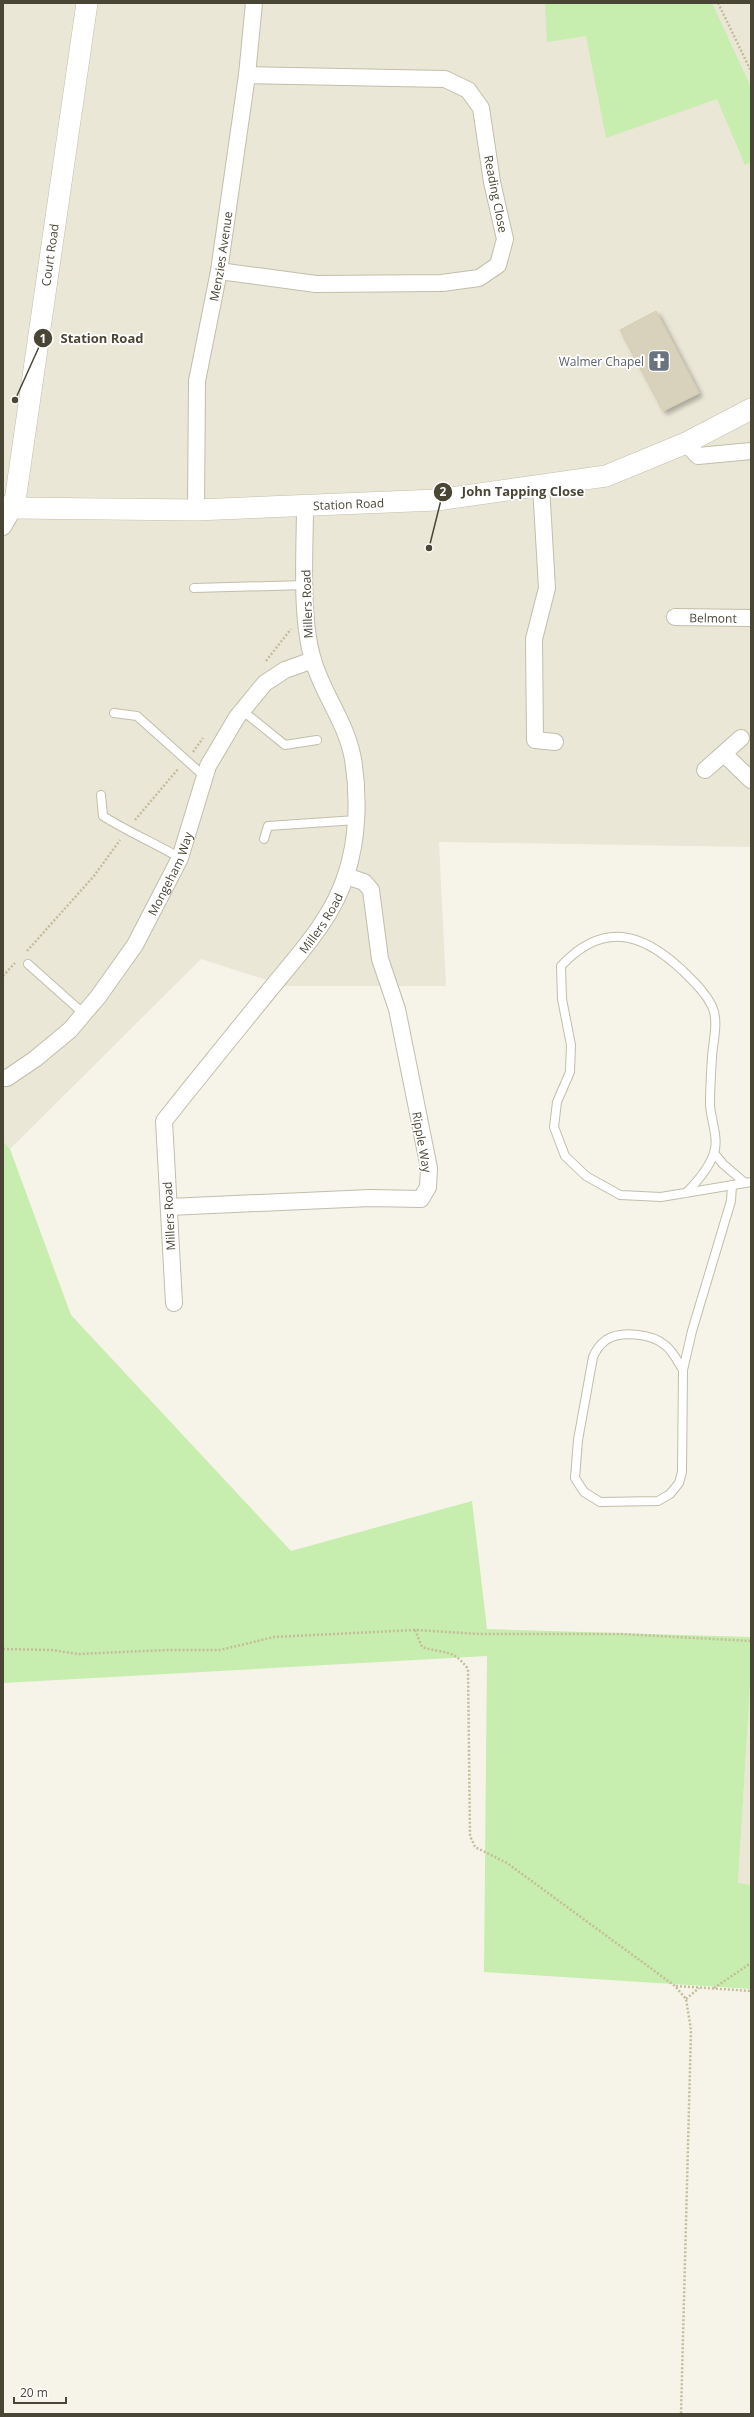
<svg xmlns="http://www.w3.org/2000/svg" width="754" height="2417" font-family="'Open Sans',sans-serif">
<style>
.residential{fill:#eae7d7}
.green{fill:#c7edaf}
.building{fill:#d8d2bd;stroke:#d4ccb0;filter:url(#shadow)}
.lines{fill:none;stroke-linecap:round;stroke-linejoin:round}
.service-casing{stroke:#c2beaa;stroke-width:10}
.minor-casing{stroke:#c2beaa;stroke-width:18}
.tertiary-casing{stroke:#c2beaa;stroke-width:22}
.path{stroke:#c5bd9a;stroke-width:2.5;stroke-dasharray:2 2;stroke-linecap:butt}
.service{stroke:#fff;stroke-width:8}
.minor{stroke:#fff;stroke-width:16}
.tertiary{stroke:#fff;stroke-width:21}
.labels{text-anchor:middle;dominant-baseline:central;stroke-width:3.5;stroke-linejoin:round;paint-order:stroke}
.street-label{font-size:12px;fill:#4a4636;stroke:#fff}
.worship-label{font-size:12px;fill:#5b616d;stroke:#fff;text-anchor:end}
.leader{fill:none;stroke:#4a4636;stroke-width:1.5}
.callout-dot{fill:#4a4636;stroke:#fff;stroke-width:1.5}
.mark-label{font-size:12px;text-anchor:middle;font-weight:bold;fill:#fff}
.callout-label{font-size:13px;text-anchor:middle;font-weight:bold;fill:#4a4636;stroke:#fff;stroke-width:3.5;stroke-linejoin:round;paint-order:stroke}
</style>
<defs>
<filter id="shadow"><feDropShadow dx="3.5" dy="3.5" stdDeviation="2" flood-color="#0004"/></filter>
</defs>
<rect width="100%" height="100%" fill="#f6f4e9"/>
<!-- residential -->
<g class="residential">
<path d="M3,3h748v844l-312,-5 7,144h-161l-84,-27 -191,190 -7,-8z"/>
<path d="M751,1670v215l-13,-1z"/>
</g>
<!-- green -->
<g class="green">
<path d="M545,3h167l39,84v75l-6,3 -28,-66 -111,39 -20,-102 -39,6z"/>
<path d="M3,1141l7,8 61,166 220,236 181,-50 15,128 264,8v33l-13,213 13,2v104l-267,-17 3,-316 -484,27z"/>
</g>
<!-- building -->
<path class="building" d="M656,311l43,82 -36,18 -43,-81z"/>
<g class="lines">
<!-- service casing -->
<g class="service-casing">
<g id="service">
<path d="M194,588l112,-3"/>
<path d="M243,711l42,34 32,-5"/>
<path d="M114,713l23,3 67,60"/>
<path d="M101,795l2,21c25,16 52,27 77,42"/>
<path d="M264,839l4,-13 88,-6"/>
<path d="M28,964l56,50"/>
<path d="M714,1153l9,11 22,19"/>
<path d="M686,1193c11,-11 23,-25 28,-40 5,-14 -3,-33 -4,-48 0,-15 1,-32 2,-48 1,-16 7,-36 0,-51 -7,-14 -18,-24 -29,-35 -41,-39 -80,-50 -122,-5l1,33 9,46 -1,27 -13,30 -3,25 11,29 21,20 34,19 41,2 90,-15"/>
<path d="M683,1370c-5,-8 -10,-19 -18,-25 -13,-11 -44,-15 -59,-5 -7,5 -10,10 -13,17l-15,83 -3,38 9,14 16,10 58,-1 12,-7 9,-11 3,-11 1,-102 9,-39 39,-130 1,-16"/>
</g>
</g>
<!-- minor casing -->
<g class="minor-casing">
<g id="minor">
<path d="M219,271l97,13 126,-1 37,-5 19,-13 7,-26 -13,-57 -11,-74 -13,-18 -23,-11 -198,-4"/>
<path d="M686,443l12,13 53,-5"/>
<path d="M541,486l6,102 -13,51 1,101 20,2"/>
<path d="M3,504l11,4 -11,19"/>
<path id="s1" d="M196,510l1,-129 22,-110 28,-196 7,-72"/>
<path id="s2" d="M675,617l76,1"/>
<path d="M724,754l27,26"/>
<path d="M705,770l36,-32"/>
<path id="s3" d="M3,1078h4l28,-19 35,-29 28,-33 37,-52 45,-87 28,-92 29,-49 28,-34 20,-13 28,-10"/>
<path d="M169,1207l201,-9 51,1 7,-12 1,-19 -32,-159 -17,-50 -9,-69 -7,-8 -18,-6"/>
<path id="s4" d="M174,1303l-10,-182c34,-43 69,-86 104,-129 29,-36 64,-72 78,-117 12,-36 13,-79 7,-116 -7,-38 -30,-64 -40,-99 -13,-43 -8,-109 -8,-155"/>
</g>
</g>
<!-- tertiary casing -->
<g class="tertiary-casing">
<g id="tertiary">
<path id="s5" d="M87,3l-73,505 182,2 241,-10 169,-24 80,-33 65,-34"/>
</g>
</g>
<!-- path -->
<g class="path">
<path d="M718,3l33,68"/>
<path d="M266,661l25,-32"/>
<path d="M193,752l10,-14"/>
<path d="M135,820l43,-51"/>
<path d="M27,951l67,-75 26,-36"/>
<path d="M3,976l12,-13"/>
<path d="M415,1630l7,17c21,7 31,1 46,22l2,167 5,11 32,16 168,123 11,13 5,31 -10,384"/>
<path d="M3,1649l49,1 26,4 89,-4h53l54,-13 141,-7 64,4h142l130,7"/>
<path d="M676,1986l75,5"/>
<path d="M714,1988l37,-25"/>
<path d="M686,1999l13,-11"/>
</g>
<!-- service -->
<use href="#service" class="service"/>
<!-- minor -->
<use href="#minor" class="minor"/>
<!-- tertiary -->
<use href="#tertiary" class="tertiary"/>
</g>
<!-- icons -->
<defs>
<g id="church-square" transform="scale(1.15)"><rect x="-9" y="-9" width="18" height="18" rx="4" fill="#6b7280" stroke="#fff"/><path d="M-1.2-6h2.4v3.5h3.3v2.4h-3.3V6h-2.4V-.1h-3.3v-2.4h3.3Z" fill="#fff"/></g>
</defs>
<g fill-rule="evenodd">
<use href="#church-square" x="659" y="361"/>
</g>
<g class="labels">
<!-- street labels -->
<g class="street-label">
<text transform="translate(496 194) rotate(79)">Reading Close</text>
<text transform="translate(50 255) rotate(-82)">Court Road</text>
<text stroke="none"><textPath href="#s1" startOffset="256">Menzies Avenue</textPath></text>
<text stroke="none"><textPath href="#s5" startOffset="845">Station Road</textPath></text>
<text transform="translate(307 604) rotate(-92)">Millers Road</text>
<text stroke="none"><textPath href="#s2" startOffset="38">Belmont</textPath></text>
<text stroke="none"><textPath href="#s3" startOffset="270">Mongeham Way</textPath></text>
<text stroke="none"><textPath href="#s4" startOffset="435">Millers Road</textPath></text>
<text transform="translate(422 1142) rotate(80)">Ripple Way</text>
<text transform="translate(169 1216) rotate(-93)">Millers Road</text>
</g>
<!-- worship labels -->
<g class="worship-label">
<text x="644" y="361">Walmer Chapel</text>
</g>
</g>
<!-- callouts -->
<path class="leader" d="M15 400L43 338M429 548L443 492"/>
<g class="callout-dot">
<circle cx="15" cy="400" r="4"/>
<circle cx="429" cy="548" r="4"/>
<circle cx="43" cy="338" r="10"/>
<circle cx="443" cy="492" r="10"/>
</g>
<g class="mark-label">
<text x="43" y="343">1</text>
<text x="443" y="496">2</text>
</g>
<g class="callout-label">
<text x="102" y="343">Station Road</text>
<text x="523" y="496">John Tapping Close</text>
</g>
<!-- border -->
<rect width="754" height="2417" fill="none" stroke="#4a4636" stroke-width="8"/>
<!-- scale -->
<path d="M14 2397v6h52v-6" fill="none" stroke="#4a4636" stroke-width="2"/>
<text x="20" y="2397" font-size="12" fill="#4a4636" stroke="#ffffff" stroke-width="3" paint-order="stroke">20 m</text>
</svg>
